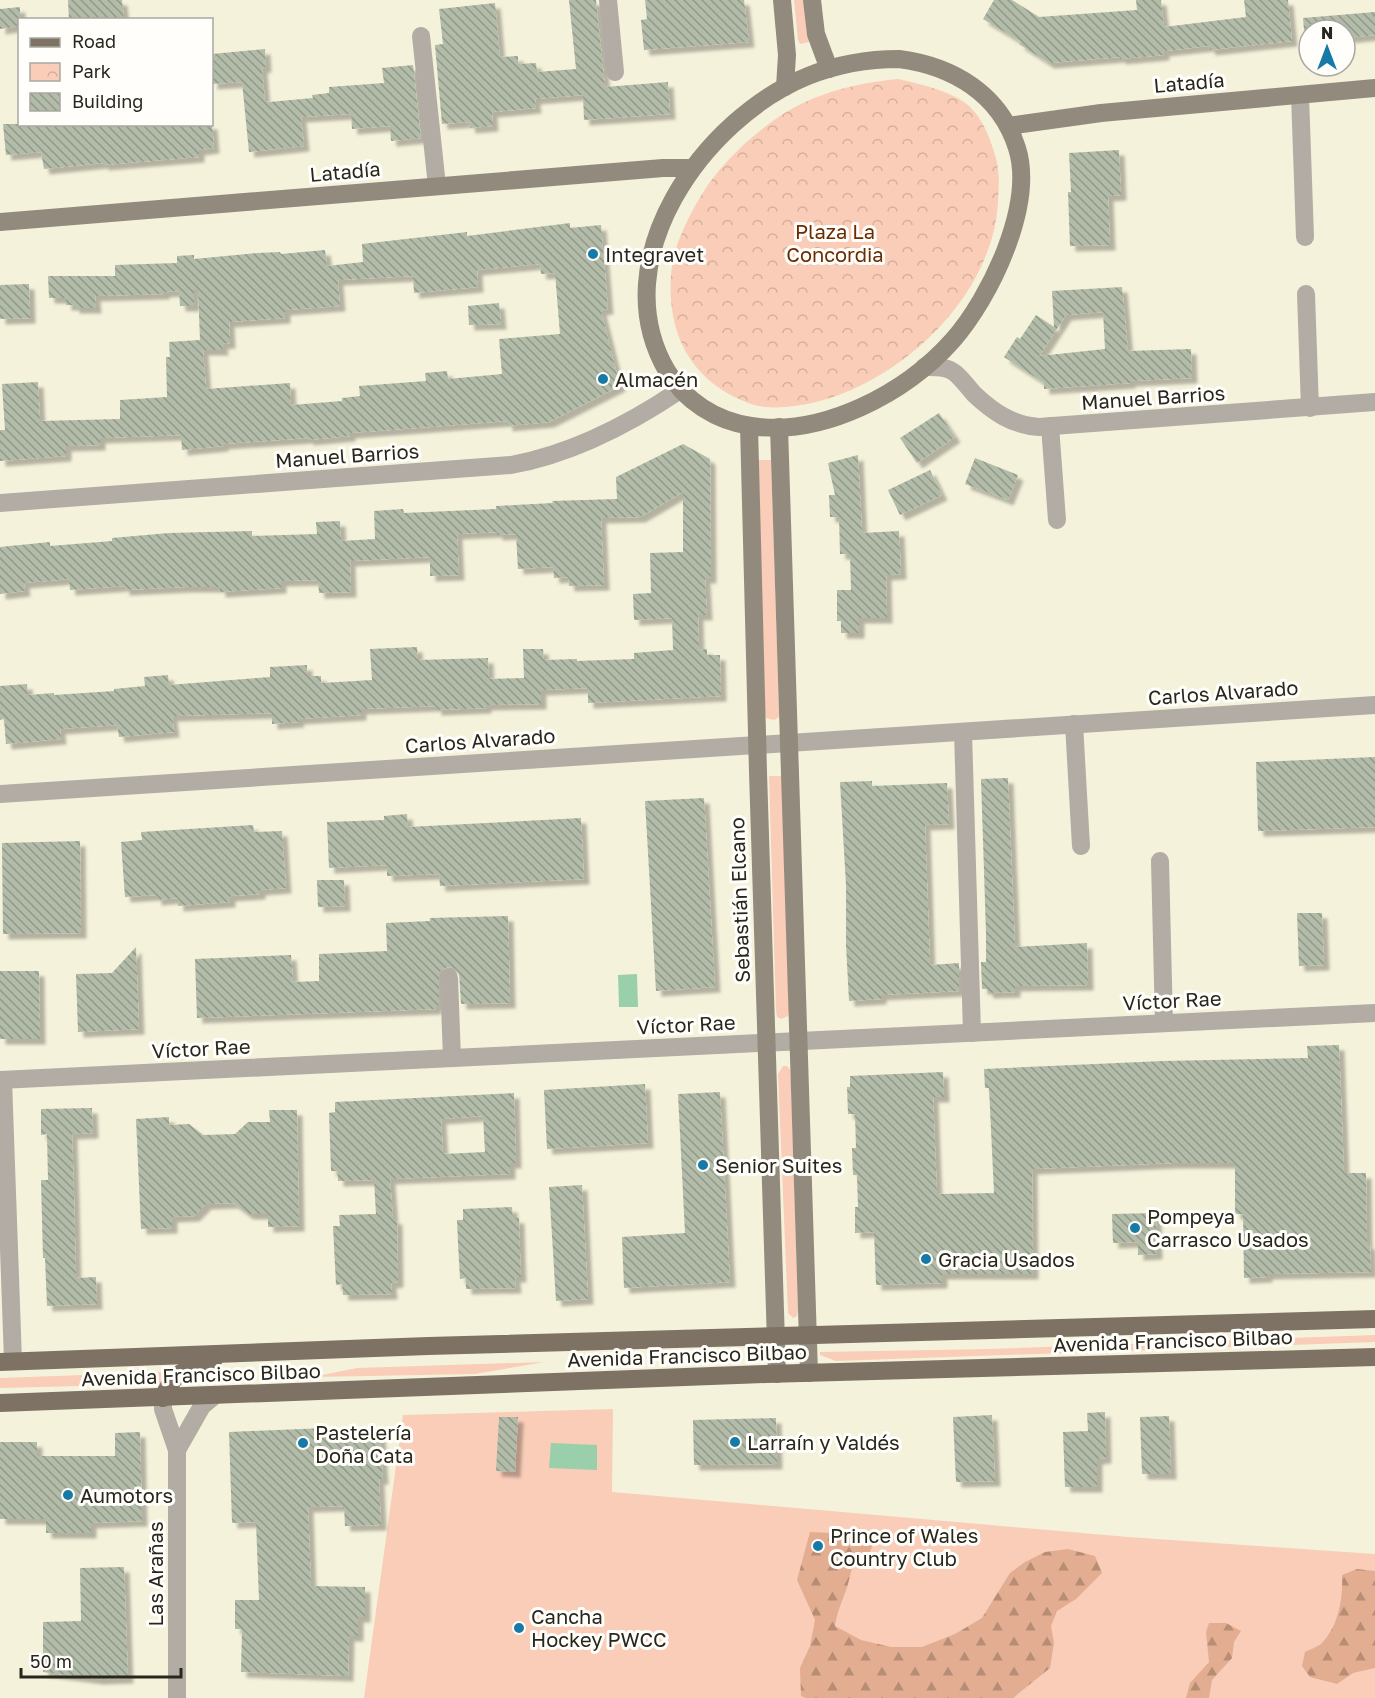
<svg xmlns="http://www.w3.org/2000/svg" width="1375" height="1698" font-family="'Golos Text',sans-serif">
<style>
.grass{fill:#f9cdb7}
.forest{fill:url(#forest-firs)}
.park{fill:url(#park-crowns)}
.water{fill:#9acfab}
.building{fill:url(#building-back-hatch);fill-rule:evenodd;filter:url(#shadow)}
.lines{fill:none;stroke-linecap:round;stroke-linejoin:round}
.street{stroke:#b2aca4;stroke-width:18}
.secondary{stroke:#938a7e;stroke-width:18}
.primary{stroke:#7d7264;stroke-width:18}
.poi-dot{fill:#177aa6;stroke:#fffefa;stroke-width:2}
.labels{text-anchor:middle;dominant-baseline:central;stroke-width:6;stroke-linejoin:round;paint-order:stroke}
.street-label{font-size:20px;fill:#28271e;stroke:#fffefa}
.park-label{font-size:20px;fill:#6c2b00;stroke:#fffefa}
.poi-label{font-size:20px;fill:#28271e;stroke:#fffefa;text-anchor:start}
</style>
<defs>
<pattern id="forest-firs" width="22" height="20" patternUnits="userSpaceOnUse" patternTransform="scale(1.5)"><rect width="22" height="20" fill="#e3ad91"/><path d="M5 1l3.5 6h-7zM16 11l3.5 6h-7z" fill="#b88d76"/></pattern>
<pattern id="park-crowns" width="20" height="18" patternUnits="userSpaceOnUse" patternTransform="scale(1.5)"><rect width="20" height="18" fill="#f9cdb7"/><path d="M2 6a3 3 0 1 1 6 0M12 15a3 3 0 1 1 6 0" fill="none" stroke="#d5b09d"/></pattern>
<pattern id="building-back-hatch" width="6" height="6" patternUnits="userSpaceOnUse" patternTransform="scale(1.5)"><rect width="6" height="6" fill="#b2bca8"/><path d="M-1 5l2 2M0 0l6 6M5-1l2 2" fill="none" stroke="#919988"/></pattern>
<filter id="shadow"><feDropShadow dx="5.5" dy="5.5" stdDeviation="1.5" flood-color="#0004"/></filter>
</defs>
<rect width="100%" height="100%" fill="#f5f2db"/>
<!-- grass -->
<g class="grass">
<path d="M794,0h13l4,37 -2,5 -9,2 -2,-4z"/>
<path d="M758,460h13l8,251v6l-5,3 -8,-2 -2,-12z"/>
<path d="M769,776h13l7,234 -1,6 -7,3 -4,-2 -1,-6z"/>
<path d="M783,1066h4l3,4 1,11 7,229 -1,6 -4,2 -5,-5 -10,-239z"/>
<path d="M1375,1335v7l-539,19 -16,-6v-3l170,-3z"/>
<path d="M544,1362l-69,12 -163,3 45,-9z"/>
<path d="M169,1372l-9,12 -160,4v-10z"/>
<path d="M613,1409l-1,83 516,45 247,17v144h-1011l39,-283z"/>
</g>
<!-- forest -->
<g class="forest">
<path d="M810,1532l67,3 -8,19c-19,7 -17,17 -22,34 -5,13 -10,24 -12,38l26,14 30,7h31l33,-13 27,-16 28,-45 15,-11 20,-10 23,-3 27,7 7,17 -26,26 -19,12 -6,15 3,17 -4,25 -37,30h-207l-5,-2 -1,-28 10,-22 5,-26 -18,-40z"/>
<path d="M1357,1569l18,2v97l-22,5 -16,11 -27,-7 -8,-11 3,-14c5,-3 13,-5 17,-9 17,-18 21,-45 20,-68z"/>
<path d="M1209,1623h17l15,8 -7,11 -2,16 -20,22 -3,18h-23l4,-15 19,-21 -3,-30z"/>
</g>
<!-- park -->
<path class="park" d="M898,79c22,5 54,12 71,27 14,13 21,32 26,49 5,16 4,30 3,46 -4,94 -97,182 -186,202 -19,4 -42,7 -61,1 -62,-22 -87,-74 -79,-138 3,-22 16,-48 27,-67 18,-31 45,-57 74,-78 35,-26 81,-38 125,-42z"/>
<!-- water -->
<g class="water">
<path d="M637,974l1,33h-19l-1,-32z"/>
<path d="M551,1443l46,2v25l-48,-2z"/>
</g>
<!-- building -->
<g class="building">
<path d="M68,0h54l2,20h-55z"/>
<path d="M569,0h27l9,87 63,-5 2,32 -86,6 -1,-25 -48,4 1,9 -44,4 1,14 -23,2 -1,-6 -27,2 -7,-79 8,-1 -4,-35 56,-6 5,54 18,-1v8l18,-1 1,9 39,-3z"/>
<path d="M645,0h99l5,42 -105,8 -3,-30 6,-1z"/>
<path d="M994,0h18l27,17 98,-7 -1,-10h25l3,27 82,-10 -2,-17h44l4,41 -82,9 -1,-4 -45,5v4l-44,4v-2l-71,6 -30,-19 2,-2 -38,-23z"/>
<path d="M20,7v19l-20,3v-20z"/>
<path d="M1375,12v23l-30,3v-8h-41l-1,-12z"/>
<path d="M265,49l1,18 -4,1 3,33 4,1 44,-4 -1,-3 17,-2v-6l55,-4 -2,-15 31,-3 8,73 -30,3 -1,-15 -38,3 -1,-15 -50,3 3,29 -55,6 -7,-70 -30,2v-30z"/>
<path d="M3,124h209l2,24 -15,2v7l-96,8v-2l-59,6 -3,-17 -35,3z"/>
<path d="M1119,150l2,45 -13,1 2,49 -40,1 -2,-54h3l-2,-39z"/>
<path d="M570,223v5l31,-3 7,84 -7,1 19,76 -71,36 -42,4v-5l-77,6 -80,6v3l-42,4v-2l-85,6v2l-41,4 -1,-15 -81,3v7l-34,1v10l-66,5v-31h5l-3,-46 36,-2 2,39 80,-2v-19l47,-3 -1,-40h4l-1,-15 31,-2 -2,-50h-4v16h-14l-1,-15 -15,1v2l-69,2 1,12h-22v-3h-8v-7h-17l-1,-22h67v-11l62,-2v-7l17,-1v4l64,-6 22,-1 1,2 44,-4 2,16 36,-4 -1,-18 105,-12v4zM540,264l1,10 14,-1 5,61 -61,5 3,35 -54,5 -1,-8 -22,2 1,8 -67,5 1,10 -18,2v3l-51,4 -1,-22 -84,6 -3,-39h20l-1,-6 8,-1 -1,-21 56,-4v-8l55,-4 -2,-26 75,-4 1,17 64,-6 -1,-17z"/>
<path d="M29,284l1,34 -30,1v-34z"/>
<path d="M1122,287l6,64 63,-2 1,29 -62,3v2l-86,6v-6l-40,-26 13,-20 3,2 16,-24 18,12 -2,-36zM1103,312l2,37 -66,7 27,-41z"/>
<path d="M499,303l2,21 -32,1 -1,-19z"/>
<path d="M939,413l16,24 -38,26 -17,-25z"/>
<path d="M683,444l27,15 1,119h-6l2,37h-9l1,35 8,-1v6h13l1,41 -133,7v-15l-47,2v14l-55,1v3l-50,2v-4l-75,3v6l-63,4 1,3 -27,2v-11l-100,3 2,16 -55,5 -2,-12 -57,4 1,10 -55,5 -2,-25 -4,1v-34l27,-2 1,11 26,-2v2l60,-4v-2l31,-3 -1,-9 24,-2 1,10 101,-8v-10l37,-2v11h14v7l51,-3 -2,-31 47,-2 1,13 70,-2 1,21 35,-1 -1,-29h20l1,11 33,-1v2l57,-2v-6l39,-3 -1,-32 -38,2 -1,-26 18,-1 -1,-40 33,-1v-60l-43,25 -39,1 3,67 -35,1 -1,-9 -14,1 -1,-11 -35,2 -2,-35 -19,1v-3l-40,2 2,41 -29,1v-19l-80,4 1,31 -32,1 -1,-13 -37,1v7l-61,4v-5h-35l-61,3v-4l-54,4 -1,-11 -45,4 1,8 -25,3v-47l50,-5v4l62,-5v-3l57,-5 83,-2v5l65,-2 -1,-12 24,-1 1,20 34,-2 -1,-28 29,-2 1,4 92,-4v-3l57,-3 -1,-2 65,-2 -1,-22z"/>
<path d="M858,455l4,78 37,-2 2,43 -15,1 1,43h-28v15h-18v-12h-4v-31h14l-1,-36h-10l-1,-37h-9l-1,-22h6l-7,-32z"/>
<path d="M975,458l43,17 -10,25 -43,-16z"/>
<path d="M930,470l12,25 -42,20 -12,-25z"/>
<path d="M1375,757v70l-117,4 -2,-69z"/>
<path d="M1008,778l7,169 72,-4 1,42 -73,1v6l-27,1 -1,-4h-5l-1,-27h5v-29l-5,-154z"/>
<path d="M872,781v5l75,-3 2,41 -24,1 5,140 29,-2v28l-78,4v4l-32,2 -3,-56v-60l-6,-103z"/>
<path d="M704,798l11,189 -59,4 -11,-190z"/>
<path d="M407,814l1,13 173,-9 3,61 -144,7 -1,-12 -52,2v-11l-58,3 -2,-46 57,-2v-4z"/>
<path d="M253,825l1,7 28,-1 4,57 -26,2v4l-30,2v6l-52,4v-8l-22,2v-5l-31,2 -4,-55 21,-2 -1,-8z"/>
<path d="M80,841l1,92 -78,1 -1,-91z"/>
<path d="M317,880h27l1,26 -27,1z"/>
<path d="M1297,913h25l2,52 -25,1z"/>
<path d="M508,916l2,87 -49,1 -2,-31 -5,-5 -6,-1 -5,2 -4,4v32h-3v4l-239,9 -2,-59 96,-4 2,27 26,-1v-27l68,-3 -1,-28 44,-2v-3z"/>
<path d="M136,947l3,82 -61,3 -2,-58 36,-1z"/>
<path d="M0,971h39l1,68h-40z"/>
<path d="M1339,1045l5,128h22l1,71h3l1,28 -104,2v3l-23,1 -1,-64h-8v-51h-62l-141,6 1,105h-91v9l-66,2 -2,-53 -19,1v-26h3l-1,-32h-4l-1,-27h4l-1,-34h-7l-1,-27h3v-11l93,-4 1,25h-11l4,97 57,-1 -5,-105h-4l-1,-19 179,-8 145,-3 -1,-12z"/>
<path d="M645,1084l3,59 -101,6 -3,-59z"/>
<path d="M720,1092l10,190 -106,6 -2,-51 63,-4 -7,-139z"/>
<path d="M514,1093l2,70h-6v11l-120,5 3,40h4l1,63 -7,1 1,11 -49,1 -1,-11 -6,1 -3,-59h7l-1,-11 37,-1 -2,-34 -36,1v-10h-7l-2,-58 6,-1v-10zM483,1116l2,36 -42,2 -2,-35z"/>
<path d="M92,1108l1,25 -21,1 2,62 2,82 20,-1 1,27 -50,2 -2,-48h-2l-2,-78h7l-1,-46 -6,1v-26z"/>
<path d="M269,1110h28l2,116 -31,1v-13h-20l-15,-11 -27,1 -12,12 -22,1v11l-31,1 -5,-110 33,-2v8l20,-1 14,11 32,-1 13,-12h22z"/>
<path d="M582,1185l6,114 -32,2 -7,-114z"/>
<path d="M512,1207l1,11h6l1,35 1,24h-6l1,11 -50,1v-11l-6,1 -2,-36 -1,-23h6v-11z"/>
<path d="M1156,1213l1,41 -19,1v-13l-25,1 -1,-29z"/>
<path d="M1105,1412l1,46 -9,1v28h-32l-2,-55 25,-1 -1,-18z"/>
<path d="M992,1415l3,66 -39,1 -3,-65z"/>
<path d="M1169,1416l2,58h-29l-2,-57z"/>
<path d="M499,1417h19l-3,55 -19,-1z"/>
<path d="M776,1418l1,46 -83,1 -1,-45z"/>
<path d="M325,1428v5l55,-2 3,48h-4l2,46 -36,1 -1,-20 -36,1 3,79 54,1v30h-7v19h-9l-1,40 -107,-4 1,-43h-7v-29h24l-3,-78 -24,1 -3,-91z"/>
<path d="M140,1432l2,89 -51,2v10h-45v-14h-46v-77h37v14h78v-23z"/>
<path d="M124,1567l4,111 -30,1 -55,-7v-50l38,-1 -1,-53z"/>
</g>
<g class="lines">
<!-- street -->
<g class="street">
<path d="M608,0l7,72"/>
<path d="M421,36l16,150"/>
<path d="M1300,95l5,142"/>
<path d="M1306,294l4,114"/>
<path d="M924,367c10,0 22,-1 31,6 7,6 13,14 19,21 19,18 38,31 65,33l336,-25"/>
<path d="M1050,426l7,94"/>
<path d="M0,503l511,-38c61,-11 117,-40 169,-75"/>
<path d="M1074,724l7,122"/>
<path d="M963,732l9,301"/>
<path d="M0,794l1375,-89"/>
<path d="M1160,861l4,162"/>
<path d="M449,978l3,80"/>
<path d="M0,1080l1375,-67"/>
<path d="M3,1080l10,281"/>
<path d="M163,1398v11l14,41v248"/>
<path d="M177,1450l25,-44 12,-10"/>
</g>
<!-- secondary -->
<g class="secondary">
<path d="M782,0l5,55 -2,32"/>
<path d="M812,0l4,34 13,35"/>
<path d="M899,59c54,7 101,35 118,89 18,57 -27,150 -64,192 -47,53 -130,97 -202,86 -35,-5 -66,-25 -84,-55 -65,-111 37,-253 141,-295 30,-12 60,-17 91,-17z"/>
<path d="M1008,126l93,-13 274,-25"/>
<path d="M0,222l663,-54h30"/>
<path d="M749,426l9,346 19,602"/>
<path d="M779,427l30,946"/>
</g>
<!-- primary -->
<g class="primary">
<path d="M0,1362l428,-16 947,-27"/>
<path d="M163,1398c11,-28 25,-29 51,-39"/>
<path d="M0,1403l766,-29 609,-17"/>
</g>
</g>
<!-- markers -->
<g class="poi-dot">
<circle cx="593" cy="254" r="6"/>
<circle cx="603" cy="379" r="6"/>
<circle cx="703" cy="1165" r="6"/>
<circle cx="1135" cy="1228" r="6"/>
<circle cx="926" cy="1259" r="6"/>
<circle cx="735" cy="1442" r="6"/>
<circle cx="303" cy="1443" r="6"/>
<circle cx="68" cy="1495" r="6"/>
<circle cx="818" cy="1546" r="6"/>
<circle cx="519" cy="1628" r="6"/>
</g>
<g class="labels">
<!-- street labels -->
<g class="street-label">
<text transform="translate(1189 82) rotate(-5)">Latadía</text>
<text transform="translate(345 171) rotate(-5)">Latadía</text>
<text transform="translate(1153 397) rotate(-4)">Manuel Barrios</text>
<text transform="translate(347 455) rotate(-4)">Manuel Barrios</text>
<text transform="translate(1223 692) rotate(-4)">Carlos Alvarado</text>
<text transform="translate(480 740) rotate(-4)">Carlos Alvarado</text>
<text transform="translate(739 900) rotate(-92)">Sebastián Elcano</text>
<text transform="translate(1172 1000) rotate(-3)">Víctor Rae</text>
<text transform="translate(686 1024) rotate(-3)">Víctor Rae</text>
<text transform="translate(201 1048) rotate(-3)">Víctor Rae</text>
<text transform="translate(1173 1340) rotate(-2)">Avenida Francisco Bilbao</text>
<text transform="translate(687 1355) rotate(-2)">Avenida Francisco Bilbao</text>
<text transform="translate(201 1374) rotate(-2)">Avenida Francisco Bilbao</text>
<text transform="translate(155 1574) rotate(-90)">Las Arañas</text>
</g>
<!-- park labels -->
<g class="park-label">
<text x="835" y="231">Plaza La<tspan x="835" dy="23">Concordia</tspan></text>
</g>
<!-- poi labels -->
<g class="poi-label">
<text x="605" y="254">Integravet</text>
<text x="615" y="379">Almacén</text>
<text x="715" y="1165">Senior Suites</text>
<text x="1147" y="1216">Pompeya<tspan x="1147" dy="23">Carrasco Usados</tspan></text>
<text x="938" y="1259">Gracia Usados</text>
<text x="315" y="1432">Pastelería<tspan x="315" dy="23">Doña Cata</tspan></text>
<text x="747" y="1442">Larraín y Valdés</text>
<text x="80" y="1495">Aumotors</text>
<text x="830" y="1535">Prince of Wales<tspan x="830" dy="23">Country Club</tspan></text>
<text x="531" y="1616">Cancha<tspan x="531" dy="23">Hockey PWCC</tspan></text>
</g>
</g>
<!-- legend -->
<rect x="18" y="18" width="195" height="108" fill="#fffefa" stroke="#a9a8a2" stroke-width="1.5"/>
<rect x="30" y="38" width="30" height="9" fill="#7d7264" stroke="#a9a8a2" stroke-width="1.5"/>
<text x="72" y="48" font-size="18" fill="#28271e">Road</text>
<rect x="30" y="63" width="30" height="18" fill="url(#park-crowns)" stroke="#a9a8a2" stroke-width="1.5"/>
<text x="72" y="78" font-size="18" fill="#28271e">Park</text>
<rect x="30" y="93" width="30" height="18" fill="url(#building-back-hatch)" stroke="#a9a8a2" stroke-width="1.5"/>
<text x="72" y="108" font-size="18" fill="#28271e">Building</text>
<!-- north arrow -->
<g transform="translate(1327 48)"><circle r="28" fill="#fffefa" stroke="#a9a8a2" stroke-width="1.5"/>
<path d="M0-4.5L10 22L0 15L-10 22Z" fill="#177aa6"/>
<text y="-9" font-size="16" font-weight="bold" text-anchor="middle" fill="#28271e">N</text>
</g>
<!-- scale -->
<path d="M21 1668v9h160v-9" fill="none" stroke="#28271e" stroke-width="3"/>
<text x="30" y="1668" font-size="18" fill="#28271e" stroke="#fffefa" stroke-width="4.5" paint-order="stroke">50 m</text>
</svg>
